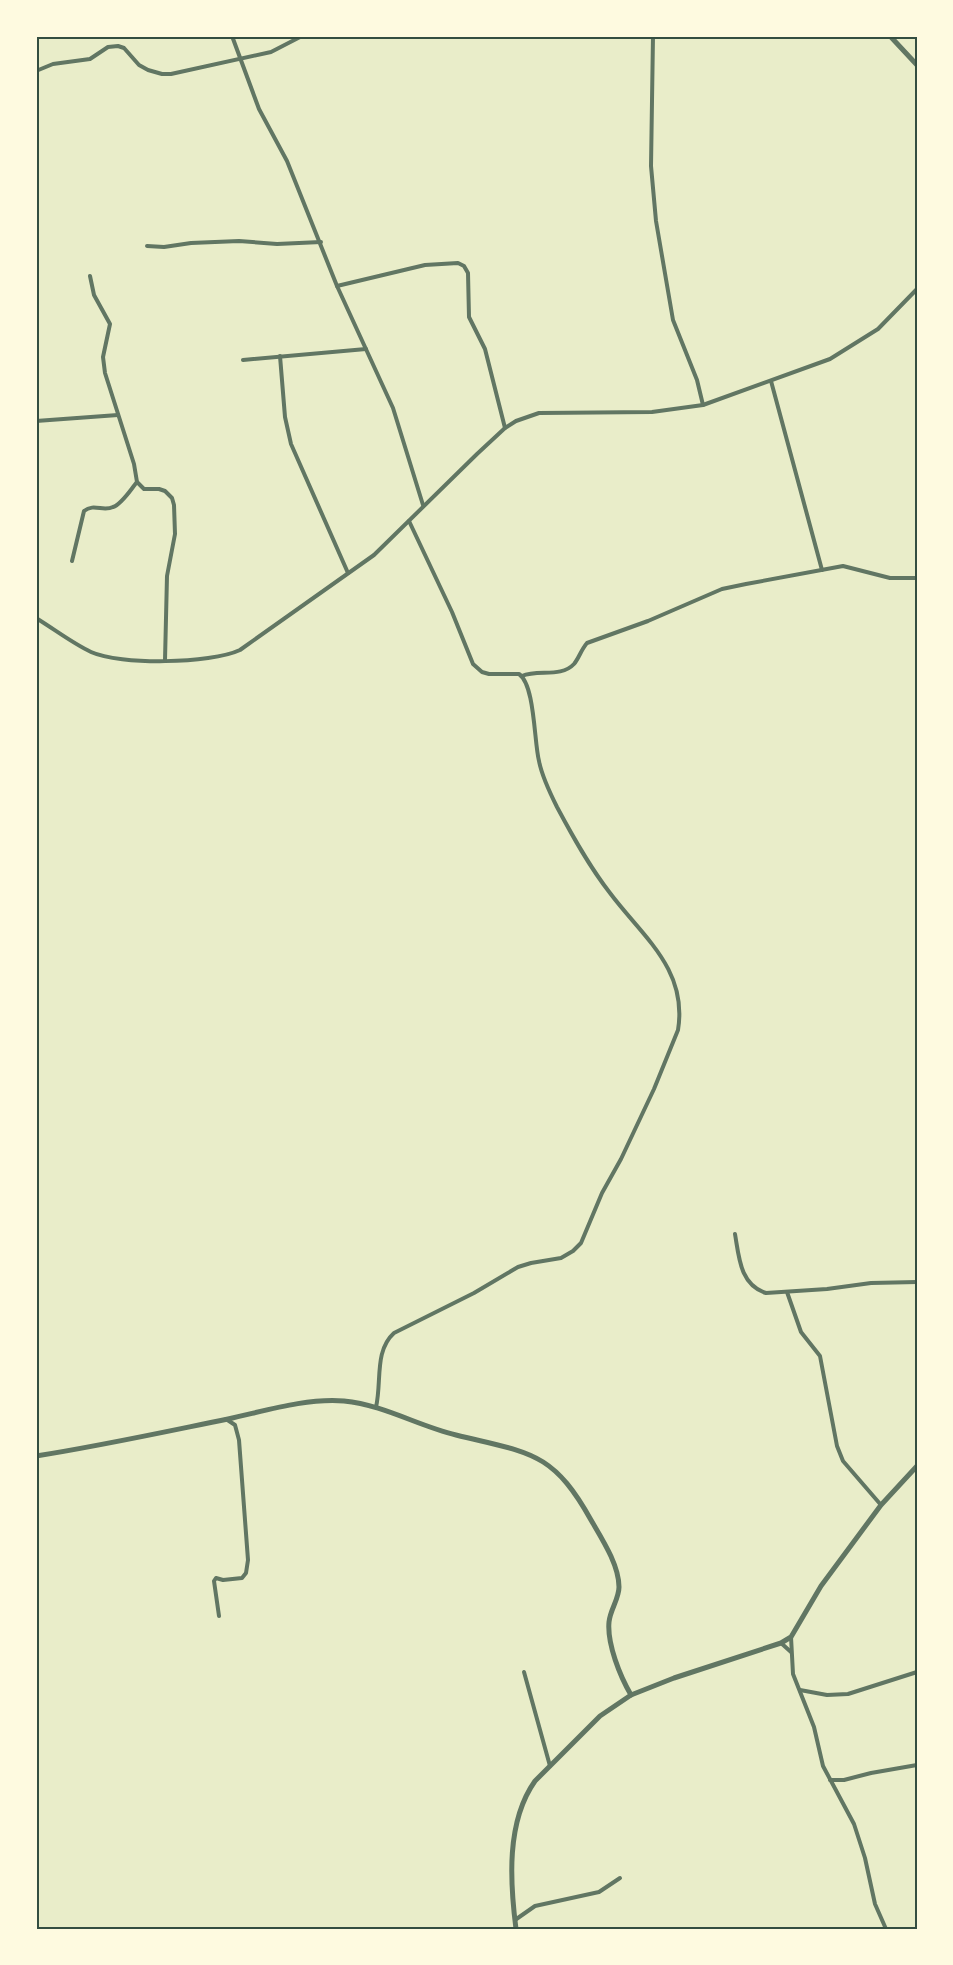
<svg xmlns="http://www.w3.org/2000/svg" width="953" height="1965" font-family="Manrope,sans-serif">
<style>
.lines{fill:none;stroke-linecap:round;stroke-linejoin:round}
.minor{stroke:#617663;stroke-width:4}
.tertiary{stroke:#617663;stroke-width:5}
.neatline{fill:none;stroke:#344e41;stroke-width:2}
</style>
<rect width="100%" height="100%" fill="#e9edc9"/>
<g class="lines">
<!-- minor -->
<g class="minor">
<path d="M232,36l27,73 28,52 50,125 56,122 30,97"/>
<path d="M653,36l-2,130 5,55 17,99 24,60 6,25"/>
<path d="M36,71l17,-7 37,-5 18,-12 10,-1 6,2 15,17 9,5 14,4h9l100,-22 31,-16"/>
<path d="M147,246l17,1 27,-4 48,-2 38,3 44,-2"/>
<path d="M90,276l4,19 16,29 -7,33 2,16 29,91 3,18 7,7h15l6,2 7,7 2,7 1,29 -8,42 -2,84"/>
<path d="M337,286l88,-21 33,-2 6,3 4,7 1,44 16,32 20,79"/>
<path d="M280,356l5,61 6,27 57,129"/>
<path d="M243,360l123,-11"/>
<path d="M771,381l51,189"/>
<path d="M36,421l82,-6"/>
<path d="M72,561l12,-50c10,-8 19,1 29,-4 9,-3 18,-18 24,-25"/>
<path d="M36,618c18,11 36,25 55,34 29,13 119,12 149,-2l134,-95 103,-101 28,-26 11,-7 23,-8 113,-1 51,-7 127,-46 48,-30 39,-40"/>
<path d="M522,676c16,-7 39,2 52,-12 5,-6 7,-14 13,-21l61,-22 74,-32 24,-5 97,-18 47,12h27"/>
<path d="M735,1234c4,23 5,51 31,59l61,-4 44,-6 46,-1"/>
<path d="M787,1292l14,40 19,24 17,90 6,15 38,44"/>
<path d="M376,1407c6,-25 -2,-56 18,-74l80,-40 44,-26 13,-4 30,-5 12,-7 8,-8 21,-50 19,-34 33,-70 24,-59c10,-61 -36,-94 -68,-137 -21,-27 -37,-56 -53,-86 -7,-14 -15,-30 -18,-46 -5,-19 -4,-76 -20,-87h-30l-7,-2 -9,-8 -21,-52 -43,-91"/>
<path d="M219,1616l-5,-35 2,-3 7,2 19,-2 4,-5 2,-13 -9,-120 -4,-15 -9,-6"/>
<path d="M791,1637l2,37 21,53 9,39 31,58 11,34 10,46 11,25"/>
<path d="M781,1643l10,9"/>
<path d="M524,1672l26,94"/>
<path d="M800,1690l27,5 21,-1 69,-22"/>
<path d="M830,1780h14l27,-7 46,-8"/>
<path d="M515,1920l20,-14 64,-14 21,-14"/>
</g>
<!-- tertiary -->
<g class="tertiary">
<path d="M890,36l27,29"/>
<path d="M36,1456c64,-10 128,-24 192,-37 37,-8 77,-21 116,-18 40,4 74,25 112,34 73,18 96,15 135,85 11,19 28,45 28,67 0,12 -9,23 -10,35 -2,22 11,54 22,73"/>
<path d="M516,1929c-6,-47 -10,-107 19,-148l65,-65 31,-21 43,-17 107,-35 10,-6 30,-51 60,-81 36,-39"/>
</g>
</g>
<!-- border -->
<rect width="953" height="1965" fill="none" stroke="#fefae0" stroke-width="75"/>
<rect x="38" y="38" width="878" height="1890" class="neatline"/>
</svg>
